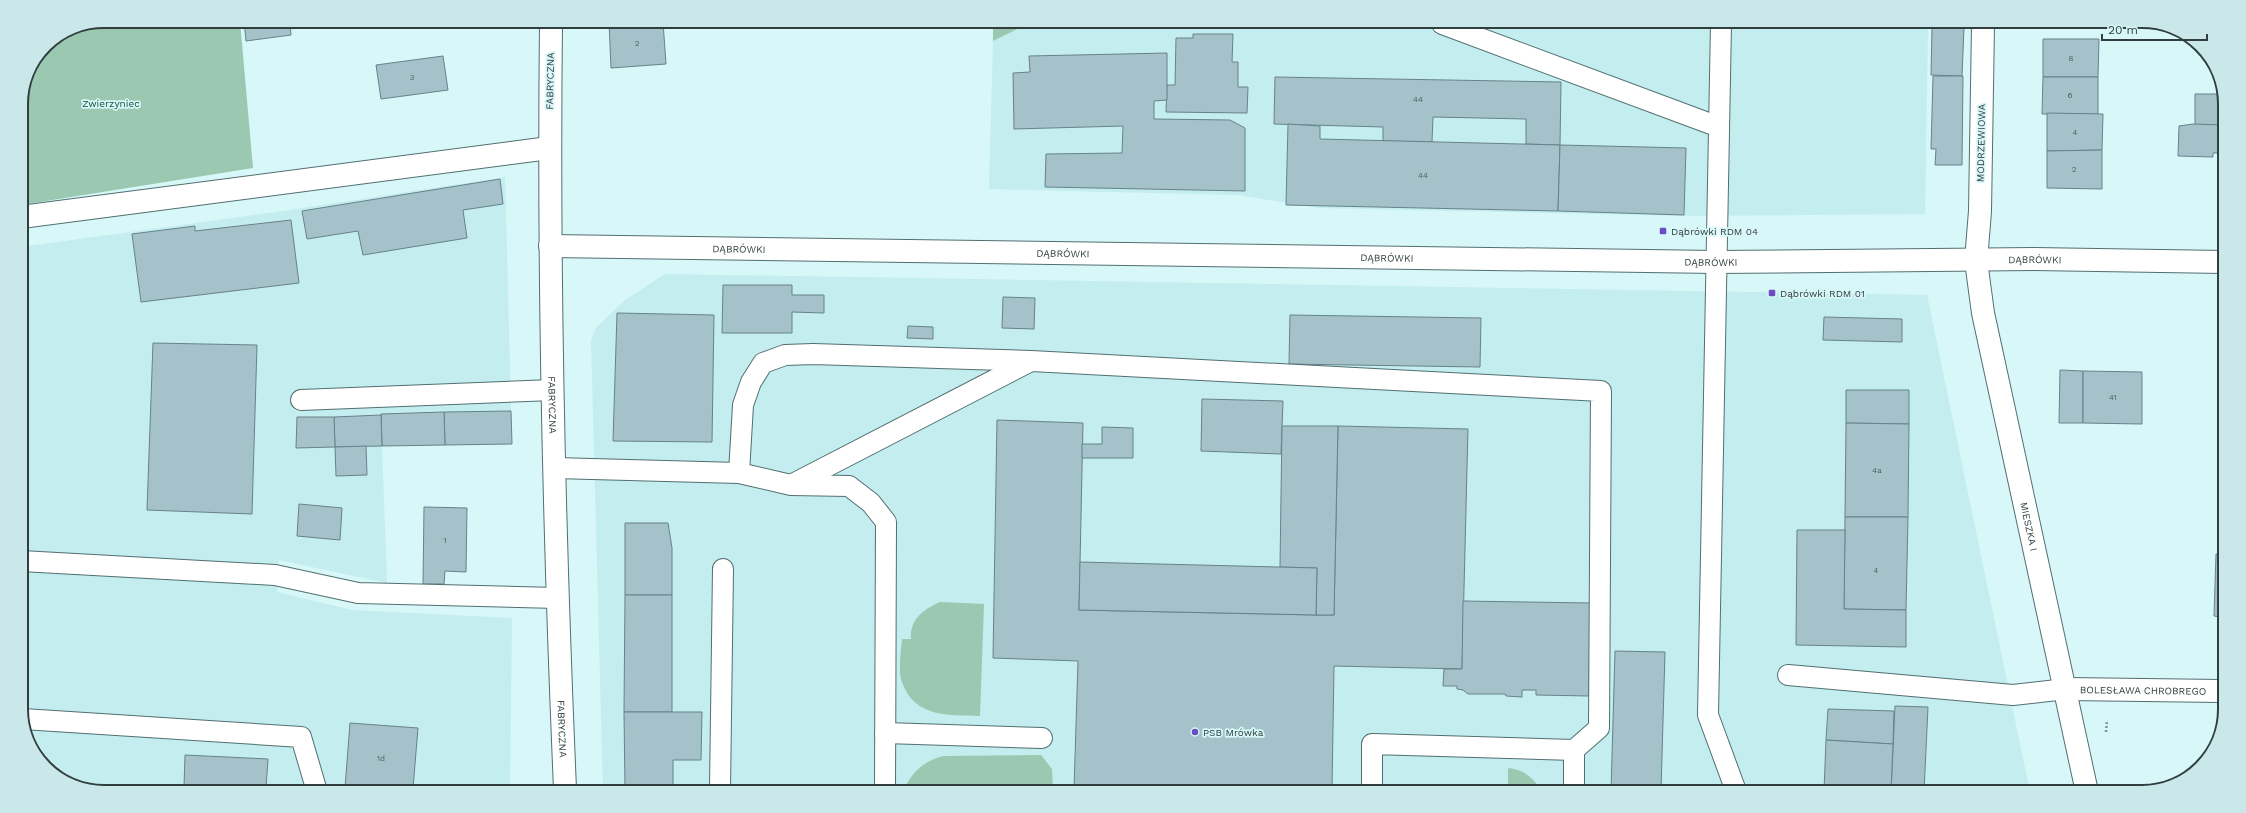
<svg xmlns="http://www.w3.org/2000/svg" width="2246" height="813" font-family="'Work Sans',sans-serif">
<style>
.built{fill:#c3edee}
.green{fill:#9ac8b0}
.building{fill:#a5c2ca;stroke:#67828a}
.lines{fill:none;stroke-linecap:round;stroke-linejoin:round}
.service-casing{stroke:#526f70;stroke-width:22}
.minor-casing{stroke:#526f70;stroke-width:24}
.path{stroke:#7f9595;stroke-width:2.5;stroke-dasharray:2 2;stroke-linecap:butt}
.service{stroke:#fff;stroke-width:20}
.minor{stroke:#fff;stroke-width:22}
.poi-dot{fill:#6b4cc5;stroke:#d7f7f8;stroke-width:1.5}
.labels{text-anchor:middle;dominant-baseline:central;stroke-width:3.5;stroke-linejoin:round;paint-order:stroke}
.number-label{font-size:8px;fill:#4e5f61}
.street-label{font-size:10px;fill:#313e3e;stroke:#d7f7f8}
.park-label{font-size:10px;fill:#134f37;stroke:#d7f7f8}
.poi-label{font-size:10px;fill:#313e3e;stroke:#d7f7f8;text-anchor:start}
.rim{fill:none;stroke:#313e3e;stroke-width:2}
</style>
<rect width="100%" height="100%" fill="#d7f7f8"/>
<!-- built -->
<g class="built">
<path d="M1030,23l898,2 -3,189 -236,2 -370,-8 -81,-13 -249,-6 4,-148z"/>
<path d="M505,177l7,267 -130,2 5,137 -108,-23 -2,32 75,18 160,8 -2,171 -433,-1 -39,-28 -17,-45v-398l7,-1 -7,-69 269,-37z"/>
<path d="M665,274l1262,21 103,497 -1427,-3 -12,-449 5,-12 28,-27z"/>
</g>
<!-- green -->
<g class="green">
<path d="M104,21h136l13,147 -232,37v-106l6,-27 18,-27 27,-18z"/>
<path d="M993,23h37l-37,18z"/>
<path d="M940,602l44,2 -4,112c-30,-1 -66,2 -78,-34 -4,-9 -1,-32 0,-43h9c-2,-19 13,-30 29,-37z"/>
<path d="M1041,755l11,14 1,21 -149,-1c8,-17 21,-29 40,-33z"/>
<path d="M1508,768c15,1 26,10 33,23h-33z"/>
</g>
<!-- building -->
<g class="building">
<path d="M244,21h46l1,14 -45,6z"/>
<path d="M609,22h54l3,42 -55,4z"/>
<path d="M1932,28h32l-2,48 -31,-1z"/>
<path d="M1193,34h40l-1,28h6v25h10l-1,26 -81,-1 1,-27h8l1,-47h17z"/>
<path d="M2043,39h56l-1,38h-55z"/>
<path d="M1167,53v47l-13,1v18l76,1 15,8v63l-200,-4 1,-33 76,-1 1,-27 -109,3 -1,-56 17,-1 -1,-16z"/>
<path d="M443,56l5,34 -67,9 -5,-34z"/>
<path d="M1933,76h30l-1,89h-27l1,-16h-5z"/>
<path d="M1275,77l286,5 -1,63 -34,-1v-25l-93,-2 -1,25 -49,-1v-14l-109,-3z"/>
<path d="M2043,77h55v37h-56z"/>
<path d="M2195,94h28l2,31h-30z"/>
<path d="M2047,113l56,1 -1,36 -55,1z"/>
<path d="M1288,124l32,2v13l240,6 -2,66 -272,-6z"/>
<path d="M2193,124l32,1 -1,28h-11v4l-35,-1 1,-30z"/>
<path d="M1560,145l126,3 -2,67 -126,-4z"/>
<path d="M2102,150v39l-55,-1v-37z"/>
<path d="M500,179l3,25 -40,6 4,28 -104,17 -5,-24 -51,8 -5,-28z"/>
<path d="M291,220l8,63 -158,19 -9,-68 63,-8v5z"/>
<path d="M723,285h69v10h32v18l-32,-1v21h-70z"/>
<path d="M1003,297l32,1 -1,31 -32,-1z"/>
<path d="M617,313l97,2 -2,127 -99,-1z"/>
<path d="M1290,315l191,3 -1,49 -191,-3z"/>
<path d="M1824,317l78,2v23l-79,-2z"/>
<path d="M908,326l25,1v12l-26,-1z"/>
<path d="M153,343l104,2 -5,169 -105,-4z"/>
<path d="M2060,370l23,1v52h-24z"/>
<path d="M2083,371l59,1v52l-59,-1z"/>
<path d="M2220,374h3v53h-5z"/>
<path d="M1846,390h63v34l-63,-1z"/>
<path d="M1202,399l81,2 -2,53 -80,-3z"/>
<path d="M511,411l1,33 -67,1 -1,-33z"/>
<path d="M444,412l1,33 -63,1 -1,-32z"/>
<path d="M381,415l1,31 -47,1 -1,-30z"/>
<path d="M297,417h37l1,30 -39,1z"/>
<path d="M997,420l86,3 -4,187 237,5h18l4,-189 130,3 -6,240 -128,-3 -2,124h-258l4,-129 -85,-3z"/>
<path d="M1846,423l63,1 -1,93h-63z"/>
<path d="M1282,426h56l-4,189h-18l1,-47 -37,-1z"/>
<path d="M1102,427l31,1v30h-51v-14h20z"/>
<path d="M366,446l1,29 -31,1 -1,-29z"/>
<path d="M299,504l43,4 -2,32 -43,-4z"/>
<path d="M424,507l43,1 -1,64 -21,-1 -1,13h-21z"/>
<path d="M1845,517h63l-2,93 -62,-1z"/>
<path d="M625,523h43l4,25v47h-47z"/>
<path d="M1797,530h48l-1,79 62,1v37l-110,-2z"/>
<path d="M2216,554h6l-1,63 -7,-1z"/>
<path d="M1080,562l237,6 -1,47 -237,-5z"/>
<path d="M625,595h47v117h-48z"/>
<path d="M1463,601l127,2 -1,93 -53,-1v-5h-14v7l-16,-1 -1,-2h-37l-5,-4 -6,-1v-3h-14l1,-17h18z"/>
<path d="M1615,651l50,1 -4,139h-50z"/>
<path d="M1895,706l33,1 -4,85 -33,-1z"/>
<path d="M1828,709l66,2 -1,33 -67,-4z"/>
<path d="M624,712h78l-1,48h-28v29h-48z"/>
<path d="M350,723l68,5 -5,60h-68z"/>
<path d="M1826,740l67,4 -2,47h-67z"/>
<path d="M185,755l83,4 -2,29h-82z"/>
</g>
<g class="lines">
<!-- service casing -->
<g class="service-casing">
<g id="service">
<path d="M1442,24l277,103"/>
<path d="M1721,24l-13,691 28,76"/>
<path d="M301,400l252,-10"/>
<path d="M555,468l184,5 52,12 58,1 22,17 15,19 -1,267"/>
<path d="M739,473l4,-68 8,-23 12,-19 22,-8 28,-1 218,7 570,30 -2,337 -25,22v41"/>
<path d="M793,484l236,-122"/>
<path d="M21,561l254,14 83,18 199,5"/>
<path d="M1788,675l225,20 53,-6"/>
<path d="M23,719l278,18 15,51"/>
<path d="M885,733l157,5"/>
<path d="M720,789l3,-220"/>
<path d="M1372,790v-46l202,6"/>
</g>
</g>
<!-- minor casing -->
<g class="minor-casing">
<g id="minor">
<path id="s1" d="M551,22c-3,256 3,511 14,767"/>
<path id="s2" d="M1983,25l-3,186 -4,50 7,52 104,479"/>
<path d="M21,217l528,-69"/>
<path id="s3" d="M550,246l1166,16 318,-3 190,3"/>
<path id="s4" d="M2066,689l155,2"/>
</g>
</g>
<!-- path -->
<path class="path" d="M2106,732l1,-12"/>
<!-- service -->
<use href="#service" class="service"/>
<!-- minor -->
<use href="#minor" class="minor"/>
</g>
<!-- markers -->
<g class="poi-dot">
<rect x="1659" y="227" width="8" height="8" rx="2"/>
<rect x="1768" y="289" width="8" height="8" rx="2"/>
<circle cx="1195" cy="732" r="4"/>
</g>
<g class="labels">
<!-- number labels -->
<g class="number-label">
<text x="637" y="43">2</text>
<text x="2071" y="58">8</text>
<text x="412" y="77">3</text>
<text x="2070" y="95">6</text>
<text x="1418" y="99">44</text>
<text x="2075" y="132">4</text>
<text x="2074" y="169">2</text>
<text x="1423" y="175">44</text>
<text x="2113" y="397">41</text>
<text x="1877" y="470">4a</text>
<text x="445" y="540">1</text>
<text x="1876" y="570">4</text>
<text x="381" y="758">1d</text>
</g>
<!-- street labels -->
<g class="street-label">
<text transform="translate(550 81) rotate(-89)">FABRYCZNA</text>
<text transform="translate(1981 143) rotate(-89)">MODRZEWIOWA</text>
<text stroke="none"><textPath href="#s3" startOffset="189">DĄBRÓWKI</textPath></text>
<text stroke="none"><textPath href="#s3" startOffset="513">DĄBRÓWKI</textPath></text>
<text stroke="none"><textPath href="#s3" startOffset="837">DĄBRÓWKI</textPath></text>
<text stroke="none"><textPath href="#s3" startOffset="1485">DĄBRÓWKI</textPath></text>
<text stroke="none"><textPath href="#s3" startOffset="1161">DĄBRÓWKI</textPath></text>
<text stroke="none"><textPath href="#s1" startOffset="383">FABRYCZNA</textPath></text>
<text stroke="none"><textPath href="#s2" startOffset="507">MIESZKA I</textPath></text>
<text stroke="none"><textPath href="#s4" startOffset="77">BOLESŁAWA CHROBREGO</textPath></text>
<text stroke="none"><textPath href="#s1" startOffset="707">FABRYCZNA</textPath></text>
</g>
<!-- park labels -->
<g class="park-label">
<text x="111" y="103">Zwierzyniec</text>
</g>
<!-- poi labels -->
<g class="poi-label">
<text x="1671" y="231">Dąbrówki RDM 04</text>
<text x="1780" y="293">Dąbrówki RDM 01</text>
<text x="1203" y="732">PSB Mrówka</text>
</g>
</g>
<!-- crop -->
<path d="M0 0H2246V813H0ZM104 28H2142A76 76 0 0 1 2218 104V709A76 76 0 0 1 2142 785H104A76 76 0 0 1 28 709V104A76 76 0 0 1 104 28Z" fill="#cae8e9" fill-rule="evenodd"/>
<path class="rim" d="M104 28H2142A76 76 0 0 1 2218 104V709A76 76 0 0 1 2142 785H104A76 76 0 0 1 28 709V104A76 76 0 0 1 104 28Z"/>
<!-- scale -->
<path d="M2102 34v6h105v-6" fill="none" stroke="#313e3e" stroke-width="2"/>
<text x="2108" y="34" font-size="12" fill="#313e3e" stroke="#d7f7f8" stroke-width="3" paint-order="stroke">20 m</text>
</svg>
